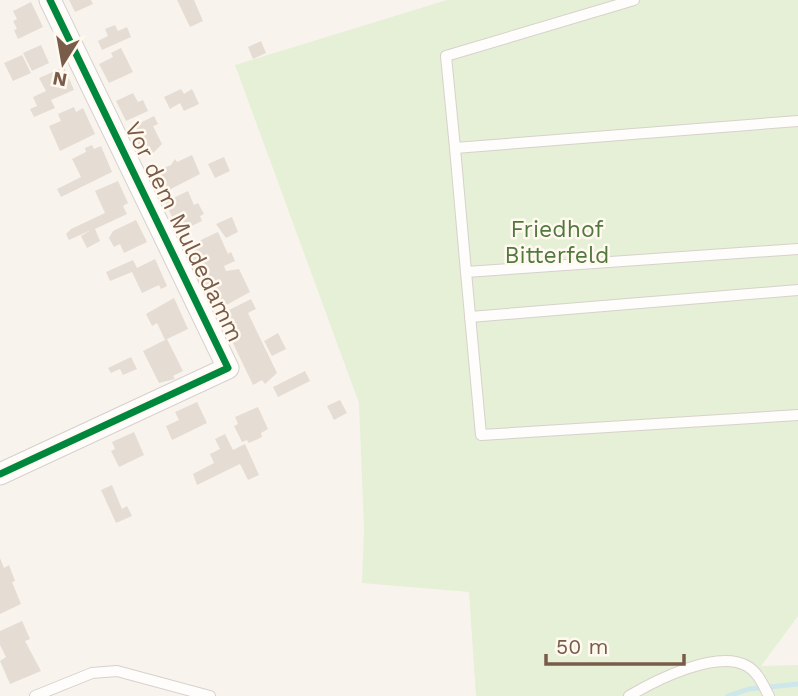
<svg xmlns="http://www.w3.org/2000/svg" width="798" height="696" font-family="'Work Sans',sans-serif">
<style>
.green{fill:#e5f0d7}
.lines{fill:none;stroke-linecap:round;stroke-linejoin:round}
.stream{stroke:#cde7ea;stroke-width:5}
.building{fill:#e5dcd4}
.service-casing{stroke:#d7d1cb;stroke-width:12}
.minor-casing{stroke:#d7d1cb;stroke-width:23}
.service{stroke:#fefdfc;stroke-width:10}
.minor{stroke:#fefdfc;stroke-width:21}
.cycleway-casing{stroke:#fff9ef;stroke-width:11}
.cycleway{stroke:#00873e;stroke-width:7}
.labels{text-anchor:middle;dominant-baseline:central;stroke-width:5;stroke-linejoin:round;paint-order:stroke}
.park-label{font-size:23px;fill:#51793f;stroke:#fff9ef}
.street-label{font-size:23px;fill:#795b4a;stroke:#fff9ef}
</style>
<rect width="100%" height="100%" fill="#f8f4ed"/>
<!-- green -->
<path class="green" d="M447,0h351v616l-37,50 37,-1v31h-322l-7,-104 -107,-9 2,-54 -5,-126 -124,-338z"/>
<g class="lines">
<!-- stream -->
<path class="stream" d="M728,696l21,-7 49,-5"/>
</g>
<!-- building -->
<g class="building">
<path d="M69,0h22l2,4 -18,8z"/>
<path d="M177,0h17l9,21 -13,6z"/>
<path d="M31,2l12,25 -25,12 -4,-9 3,-1 -4,-8 4,-2 -4,-8z"/>
<path d="M115,25l3,6 9,-4 4,10 -29,13 -4,-9 10,-5 -3,-7z"/>
<path d="M261,41l5,12 -13,6 -5,-12z"/>
<path d="M41,45l8,18 -17,8 -9,-18z"/>
<path d="M121,48l12,24 -24,11 -10,-19 14,-7 -2,-4z"/>
<path d="M22,55l9,18 -18,8 -9,-18z"/>
<path d="M64,67l10,23 -23,10 4,8 -21,9 -4,-8 7,-3 -4,-9 13,-6 -7,-13z"/>
<path d="M181,89l3,5 8,-5 7,15 -15,7 -4,-8 -10,6 -6,-12z"/>
<path d="M133,93l5,9 5,-2 5,11 -22,10 -10,-20z"/>
<path d="M74,107l2,5 7,-4 12,26 -35,17 -11,-25 12,-5 -3,-7z"/>
<path d="M154,116l4,8 -5,2 9,18 -10,10 -3,-4 -7,4 -10,-27z"/>
<path d="M92,145l2,4 7,-3 11,26 -51,25 -4,-8 24,-12 -9,-18 14,-7 -1,-4z"/>
<path d="M192,155l8,19 -39,20 -10,-21 20,-8 4,-6 2,3z"/>
<path d="M224,157l6,14 -15,7 -7,-14z"/>
<path d="M118,181l10,22 -5,3 4,8 -32,15 5,12 -13,7 -6,-12 10,-6 -22,10 -3,-6 5,-5 34,-16 -10,-22z"/>
<path d="M188,191l6,14 4,-2 6,11 -4,2 2,5 -23,11 -14,-30z"/>
<path d="M232,217l6,15 -12,6 -10,-14z"/>
<path d="M136,220l11,22 -23,11 -4,-9 -6,3 -5,-9 4,-7z"/>
<path d="M218,232l10,22 3,-2 4,9 -11,5 2,5 13,-2 11,23 -29,16 -2,-4 -5,2 -9,-19 -5,2 -9,-20 5,-2 -10,-20z"/>
<path d="M155,259l12,27 -6,3 -2,-4 -17,8 -10,-21 -22,9 -4,-9 27,-12 4,8z"/>
<path d="M174,298l14,31 -23,11 -8,-17 -5,3 -6,-12z"/>
<path d="M251,299l5,10 -8,4 29,60 -12,11 -3,-4 -9,5 -23,-48 6,-3 -11,-22z"/>
<path d="M278,333l8,16 -14,7 -8,-15z"/>
<path d="M167,339l16,32 -10,5 2,3 -16,4 -16,-32z"/>
<path d="M131,357l6,12 -14,6 -3,-6 -9,4 -3,-5z"/>
<path d="M305,371l5,10 -32,16 -5,-10z"/>
<path d="M340,400l7,13 -13,7 -7,-14z"/>
<path d="M197,402l10,21 -35,17 -6,-14 13,-6 -4,-8z"/>
<path d="M258,407l10,22 -7,4 1,4 -13,6 -2,-3 -5,2 -8,-16 4,-2 -3,-7z"/>
<path d="M134,432l10,23 -25,12 -8,-16 4,-2 -3,-7z"/>
<path d="M225,434l8,16 12,-6 14,31 -11,5 -8,-16 -43,21 -4,-11 21,-11 -4,-9 10,-5 -5,-10z"/>
<path d="M112,485l10,24 5,-3 5,10 -16,7 -15,-33z"/>
<path d="M0,558l4,10 5,-3 6,16 -3,1 9,22 -21,10z"/>
<path d="M22,621l8,18 -5,2 16,30 -31,13 -10,-23 6,-4 -6,-12v-14z"/>
</g>
<g class="lines">
<!-- service casing -->
<g class="service-casing">
<g id="service">
<path d="M634,0l-188,56 9,92 343,-27"/>
<path d="M455,148l11,124 332,-23"/>
<path d="M466,272l15,163 317,-20"/>
<path d="M470,317l328,-27"/>
<path d="M35,696l57,-23 25,-2 93,25"/>
<path d="M629,696c27,-16 88,-47 118,-30 11,6 16,19 22,30"/>
</g>
</g>
<!-- minor casing -->
<g class="minor-casing">
<path id="minor" d="M0,474l228,-106 -178,-368"/>
</g>
<!-- service -->
<use href="#service" class="service"/>
<!-- minor -->
<use href="#minor" class="minor"/>
<!-- cycleway casing -->
<g class="cycleway-casing">
<path id="cycleway" d="M0,474l228,-106 -178,-368"/>
</g>
<!-- cycleway -->
<use href="#cycleway" class="cycleway"/>
</g>
<g class="labels">
<!-- park labels -->
<g class="park-label">
<text x="557" y="229">Friedhof<tspan x="557" dy="26">Bitterfeld</tspan></text>
</g>
<!-- street labels -->
<g class="street-label">
<text transform="translate(184 232) rotate(64)">Vor dem Muldedamm</text>
</g>
</g>
<!-- north arrow -->
<g transform="translate(63 63) rotate(191)" stroke="#fff9ef" stroke-width="5" paint-order="stroke">
<path d="M0-5L12 26L0 18L-12 26Z" fill="#795b4a"/>
<text y="-10" font-size="19" font-weight="bold" text-anchor="middle" fill="#795b4a">N</text>
</g>
<!-- scale -->
<path d="M546 654v10h138v-10" fill="none" stroke="#795b4a" stroke-width="3.5"/>
<text x="556" y="654" font-size="21" fill="#795b4a" stroke="#fff9ef" stroke-width="5" paint-order="stroke">50 m</text>
</svg>
